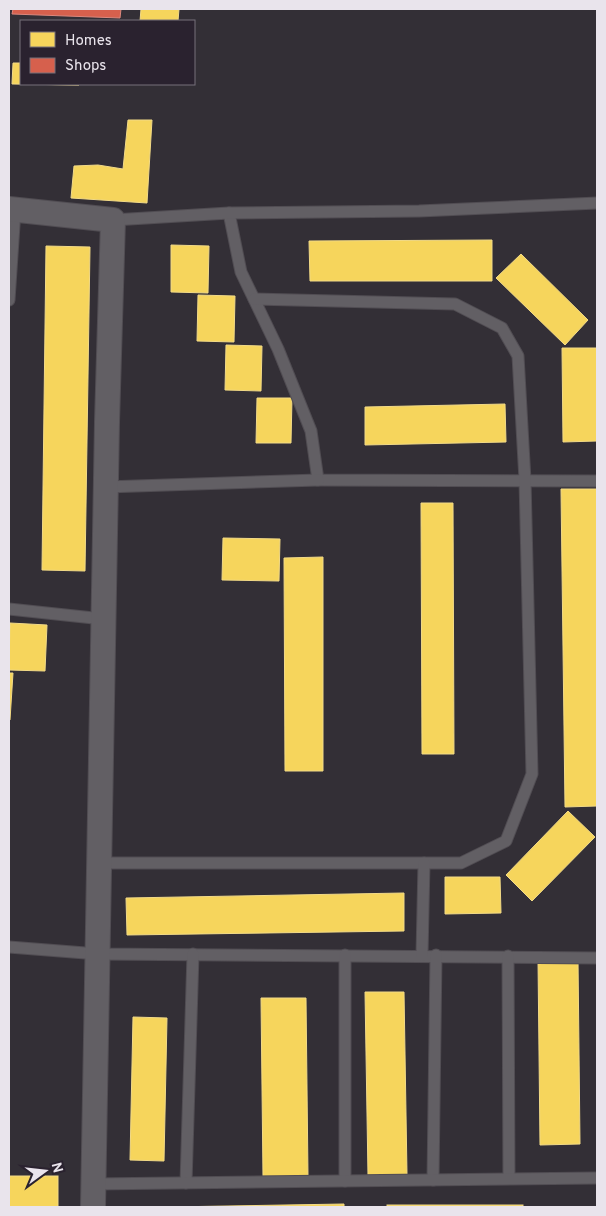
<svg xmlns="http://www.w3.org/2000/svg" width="606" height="1216" font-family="Overpass,sans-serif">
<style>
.homes{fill:#f6d55c;stroke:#f2da87}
.shops{fill:#d6604d;stroke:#dc887d}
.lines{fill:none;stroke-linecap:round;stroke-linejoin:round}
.lane-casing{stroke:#514d53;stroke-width:13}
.street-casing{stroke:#514d53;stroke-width:26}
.lane{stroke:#625f64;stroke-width:11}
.street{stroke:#625f64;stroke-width:24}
</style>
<rect width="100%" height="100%" fill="#332f36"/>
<!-- homes -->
<g class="homes">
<path d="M141,9h38l-1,12h-38z"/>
<path d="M13,63h8v21l58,1 -67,-1z"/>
<path d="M128,120h24l-5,83 -76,-5 3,-32 24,-1 25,4z"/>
<path d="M492,240v41h-182l-1,-40z"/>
<path d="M171,245l38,1 -1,47 -37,-1z"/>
<path d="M46,246l44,1 -5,324 -43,-1z"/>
<path d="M521,254l67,66 -23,25 -69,-67z"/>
<path d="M198,295l37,1 -1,46 -37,-1z"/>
<path d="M226,345l36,1 -1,45 -36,-1z"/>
<path d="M562,348h35v93l-34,1z"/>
<path d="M257,398h35l-1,45h-35z"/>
<path d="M505,404l1,38 -141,3v-38z"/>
<path d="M561,489h36v317l-32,1z"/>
<path d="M421,503h32l1,251h-32z"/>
<path d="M223,538l57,1 -1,42 -57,-1z"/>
<path d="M323,557v214h-38l-1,-213z"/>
<path d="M10,623l37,2 -2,46 -36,-1z"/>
<path d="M9,673h4l-3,47h-1z"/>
<path d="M568,811l27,26 -63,64 -26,-26z"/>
<path d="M445,877h55l1,36 -56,1z"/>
<path d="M404,893v38l-277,4 -1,-37z"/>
<path d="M538,960h40l2,184 -40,1z"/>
<path d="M365,992h39l3,183 -39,1z"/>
<path d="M261,998h45l2,179h-45z"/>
<path d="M133,1017l34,1 -3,143 -34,-1z"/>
<rect x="9" y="1176" width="49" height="31"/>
<path d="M344,1204v3h-175z"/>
<rect x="387" y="1205" width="136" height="2"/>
</g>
<!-- shops -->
<path class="shops" d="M13,9h108l-1,9 -108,-4z"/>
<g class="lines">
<!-- lane casing -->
<g class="lane-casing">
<g id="lane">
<path d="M229,213l12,59 37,77 33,82 7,49 279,1"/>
<path d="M113,220l116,-7 190,-2 178,-8"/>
<path d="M9,300l6,-90"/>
<path d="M106,487l212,-7"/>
<path d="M9,609l94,10"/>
<path d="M99,863h362l45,-22 26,-67 -7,-294 -7,-124 -16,-28 -47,-24 -201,-5"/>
<path d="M9,947l89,7 499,4"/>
<path d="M345,955v226"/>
<path d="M422,955l2,-92"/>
<path d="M508,956l1,222"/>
<path d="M433,1180l3,-225"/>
<path d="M186,1183l7,-229"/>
<path d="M93,1184l504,-6"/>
</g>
</g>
<!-- street casing -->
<g class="street-casing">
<path id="street" d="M9,209l104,11 -6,202 -14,785"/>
</g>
<!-- lane -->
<use href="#lane" class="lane"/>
<!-- street -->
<use href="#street" class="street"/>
</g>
<!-- border -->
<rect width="606" height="1216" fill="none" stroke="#e9e4ec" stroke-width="20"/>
<!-- legend -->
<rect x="20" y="20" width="175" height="65" fill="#2a222f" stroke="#76707b"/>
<rect x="30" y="32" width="25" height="15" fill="#f6d55c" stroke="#76707b"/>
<text x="65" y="45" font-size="15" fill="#e9e4ec">Homes</text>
<rect x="30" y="58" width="25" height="15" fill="#d6604d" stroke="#76707b"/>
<text x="65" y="70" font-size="15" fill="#e9e4ec">Shops</text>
<!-- north arrow -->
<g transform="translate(45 1171) rotate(75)" stroke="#2a222f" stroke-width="4" paint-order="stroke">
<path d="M0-4L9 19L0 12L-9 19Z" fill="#e9e4ec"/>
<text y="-8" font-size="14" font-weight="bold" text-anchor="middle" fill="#e9e4ec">N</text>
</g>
</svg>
